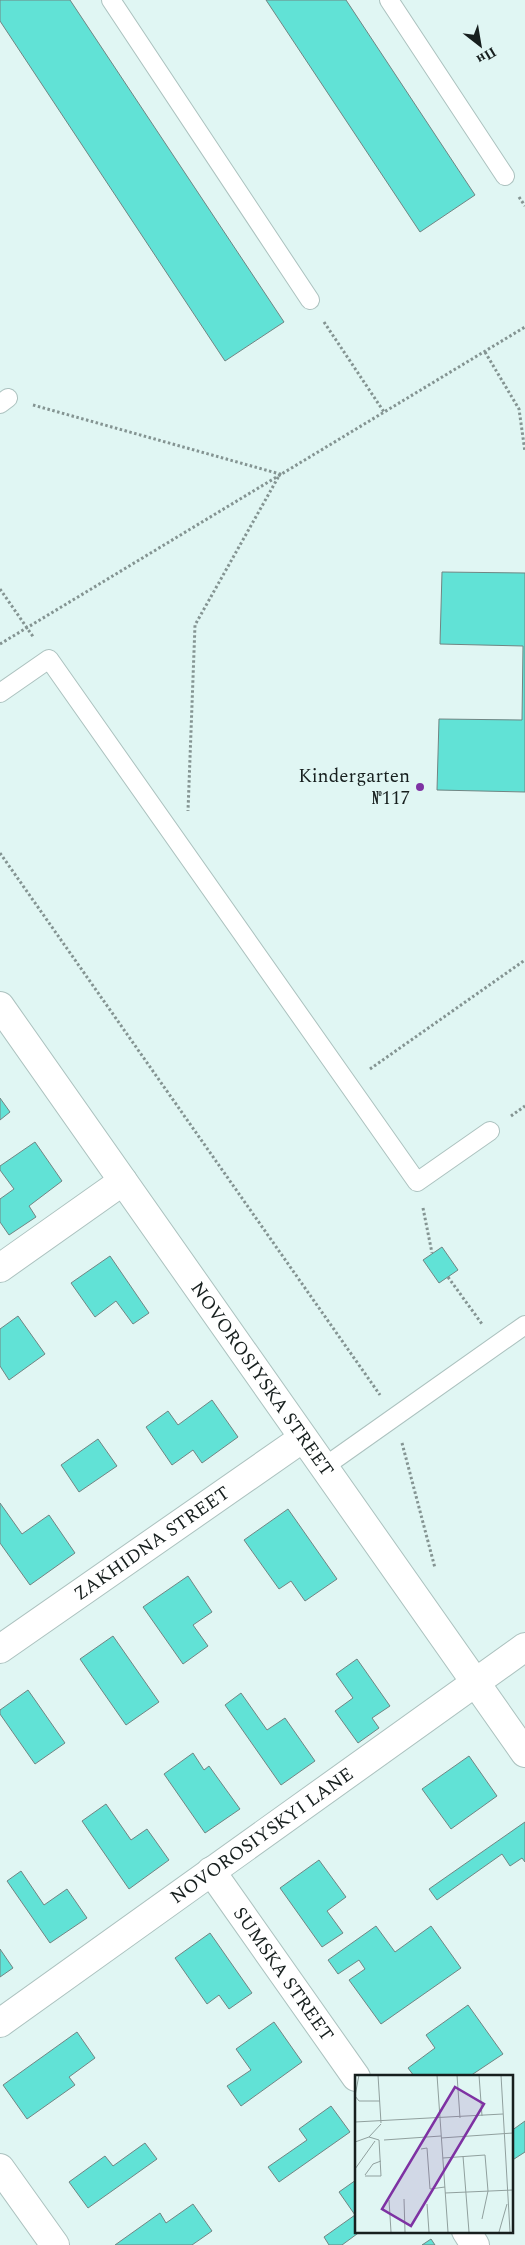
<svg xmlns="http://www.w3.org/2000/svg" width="525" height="2245" font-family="Spectral,serif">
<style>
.building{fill:#61e2d6;stroke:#718583}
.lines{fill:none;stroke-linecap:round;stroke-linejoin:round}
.lane-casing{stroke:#acc2bf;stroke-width:20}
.street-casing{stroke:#acc2bf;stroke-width:30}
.path{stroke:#849492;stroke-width:3;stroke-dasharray:2.5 2.5;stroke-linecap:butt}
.lane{stroke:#fff;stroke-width:18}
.street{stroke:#fff;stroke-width:28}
.poi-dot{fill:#7e32a3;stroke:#e0f6f3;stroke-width:2}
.labels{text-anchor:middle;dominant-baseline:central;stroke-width:4;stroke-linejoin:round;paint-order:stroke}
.poi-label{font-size:19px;fill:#171f1e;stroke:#e0f6f3;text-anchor:end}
.street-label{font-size:19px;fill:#171f1e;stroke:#e0f6f3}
.inset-road{fill:none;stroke:#90a09e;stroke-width:1}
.view{fill:#7e32a3;fill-opacity:0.15;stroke:#7e32a3;stroke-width:2.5}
.inset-edge{fill:none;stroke:#171f1e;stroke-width:2.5}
</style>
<rect width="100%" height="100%" fill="#e0f6f3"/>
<!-- building -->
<g class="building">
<path d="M0,0h70l214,322 -59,39 -225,-340z"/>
<path d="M266,0h80l129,195 -55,37z"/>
<path d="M442,572l83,1v219l-88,-2 2,-71 83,1 1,-74 -83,-2z"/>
<path d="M0,1098l10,14 -10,8z"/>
<path d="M35,1142l27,39 -33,25 7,11 -27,18 -9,-13v-23l14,-10 -14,-19v-4z"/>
<path d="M442,1247l16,23 -19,13 -16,-23z"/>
<path d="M110,1256l39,57 -16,11 -17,-23 -21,16 -24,-34z"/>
<path d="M18,1316l27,38 -36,26 -9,-14v-37z"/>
<path d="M212,1400l26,37 -36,26 -9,-13 -21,15 -26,-38 22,-16 10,14z"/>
<path d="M98,1439l19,27 -38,26 -18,-27z"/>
<path d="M0,1503l22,31 27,-19 26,38 -45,32 -30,-42z"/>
<path d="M288,1509l49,70 -32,22 -14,-20 -12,8 -35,-49z"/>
<path d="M188,1576l24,36 -19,13 15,21 -25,18 -40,-57z"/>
<path d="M113,1636l46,66 -33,23 -46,-66z"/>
<path d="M357,1659l33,47 -18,12 7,10 -21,15 -23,-32 18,-13 -17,-24z"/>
<path d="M28,1690l37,53 -30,21 -35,-50v-4z"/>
<path d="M241,1693l26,37 18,-12 30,43 -34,24 -56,-80z"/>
<path d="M193,1753l11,17 5,-4 31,43 -35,24 -41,-59z"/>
<path d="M469,1756l28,40 -46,33 -29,-40z"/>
<path d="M106,1804l25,36 16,-11 22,31 -40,29 -47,-68z"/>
<path d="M525,1822v40l-3,-4 -12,8 -8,-12 -65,46 -8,-11z"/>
<path d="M319,1860l27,37 -19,14 16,22 -21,14 -42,-59z"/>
<path d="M21,1871l23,34 23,-16 20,29 -37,25 -43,-62z"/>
<path d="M376,1926l19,26 36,-26 30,42 -80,56 -32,-44 16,-11 -6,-9 -21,14 -10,-14z"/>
<path d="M210,1933l42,60 -23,16 -10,-14 -12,9 -32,-46z"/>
<path d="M0,1949l13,19 -13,9z"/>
<path d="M468,2005l35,49 -33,22h-56l-6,-8 27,-20 -9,-13z"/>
<path d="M274,2022l28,40 -61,44 -14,-20 24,-16 -15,-21z"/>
<path d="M77,2032l18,26 -26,19 6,8 -48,34 -24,-34z"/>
<path d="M331,2106l19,26 -71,50 -11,-15 39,-27 -8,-11z"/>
<path d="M525,2121v31l-14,9v-30z"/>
<path d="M145,2143l12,16 -69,49 -19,-26 36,-26 8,10z"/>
<path d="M356,2180v51h5l-19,14h-13l-5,-8 31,-22 -16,-23z"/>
<path d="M193,2204l19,27 -20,14h-77l45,-32 6,10z"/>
<path d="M431,2239l4,6h-13z"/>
</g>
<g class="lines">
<!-- lane casing -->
<g class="lane-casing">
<g id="lane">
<path d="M111,0l199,300"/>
<path d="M389,0l116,176"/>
<path d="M0,404l8,-6"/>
<path d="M0,693l49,-34 368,523 73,-51"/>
<path d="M324,1467l201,-142"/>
</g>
</g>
<!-- street casing -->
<g class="street-casing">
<g id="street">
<path id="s1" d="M0,1006l525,747"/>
<path d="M0,1268l123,-87"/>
<path id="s2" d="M0,1649l303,-211"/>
<path id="s3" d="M211,1871l145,206"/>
<path id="s4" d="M0,2023l525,-376"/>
<path d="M0,2168l55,77"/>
<path d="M466,2231l9,14"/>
</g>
</g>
<!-- path -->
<g class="path">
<path d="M519,197l6,9"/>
<path d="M324,322l60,90"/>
<path d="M485,352l34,57 6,43"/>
<path d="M33,405l247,69 -85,151 -7,186"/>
<path d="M0,589l34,49"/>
<path d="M0,644l525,-317"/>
<path d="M0,853l380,542"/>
<path d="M370,1069l155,-109"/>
<path d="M511,1116l14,-10"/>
<path d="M423,1208l9,45"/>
<path d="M448,1277l34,47"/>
<path d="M402,1443l33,125"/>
</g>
<!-- lane -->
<use href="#lane" class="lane"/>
<!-- street -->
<use href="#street" class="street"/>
</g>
<!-- markers -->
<circle class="poi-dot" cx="420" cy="787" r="5"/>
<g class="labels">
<!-- poi labels -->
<g class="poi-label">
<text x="410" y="776">Kindergarten<tspan x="410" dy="22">№117</tspan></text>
</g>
<!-- street labels -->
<g class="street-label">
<text stroke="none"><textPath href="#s1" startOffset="456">NOVOROSIYSKA STREET</textPath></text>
<text stroke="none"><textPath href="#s2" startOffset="185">ZAKHIDNA STREET</textPath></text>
<text stroke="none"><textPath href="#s4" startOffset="322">NOVOROSIYSKYI LANE</textPath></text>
<text stroke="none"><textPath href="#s3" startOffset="126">SUMSKA STREET</textPath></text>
</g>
</g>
<!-- overview -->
<g transform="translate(355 2075)">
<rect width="158" height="158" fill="#e0f6f3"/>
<path class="inset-road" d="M23,0l3,48M82,0l11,157M102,0l3,43M124,0l3,41M146,0l9,157M0,21l4,5h21M0,21l4,-21M0,47l148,-8M86,63l72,-5M29,65l57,-4M0,67l14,-5 12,-13M66,74l6,-1 3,41 15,-2M108,81l6,76M88,83l42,-3 3,36 -6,28M0,94l20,-28M10,100l8,-11 8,-3M10,101h16l-2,-36 -10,-3M90,118l68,-3M49,124l1,33M34,125l2,32M72,129l2,28M144,157l8,-28"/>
<path class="view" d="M100,12l29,17 -73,122 -29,-17z"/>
<rect width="158" height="158" class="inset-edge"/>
</g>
<!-- north arrow -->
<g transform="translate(480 45) rotate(149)" stroke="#e0f6f3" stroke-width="4" paint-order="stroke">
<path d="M0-4L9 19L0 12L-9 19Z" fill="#171f1e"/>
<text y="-8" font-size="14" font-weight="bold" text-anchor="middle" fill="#171f1e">Пн</text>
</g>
</svg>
